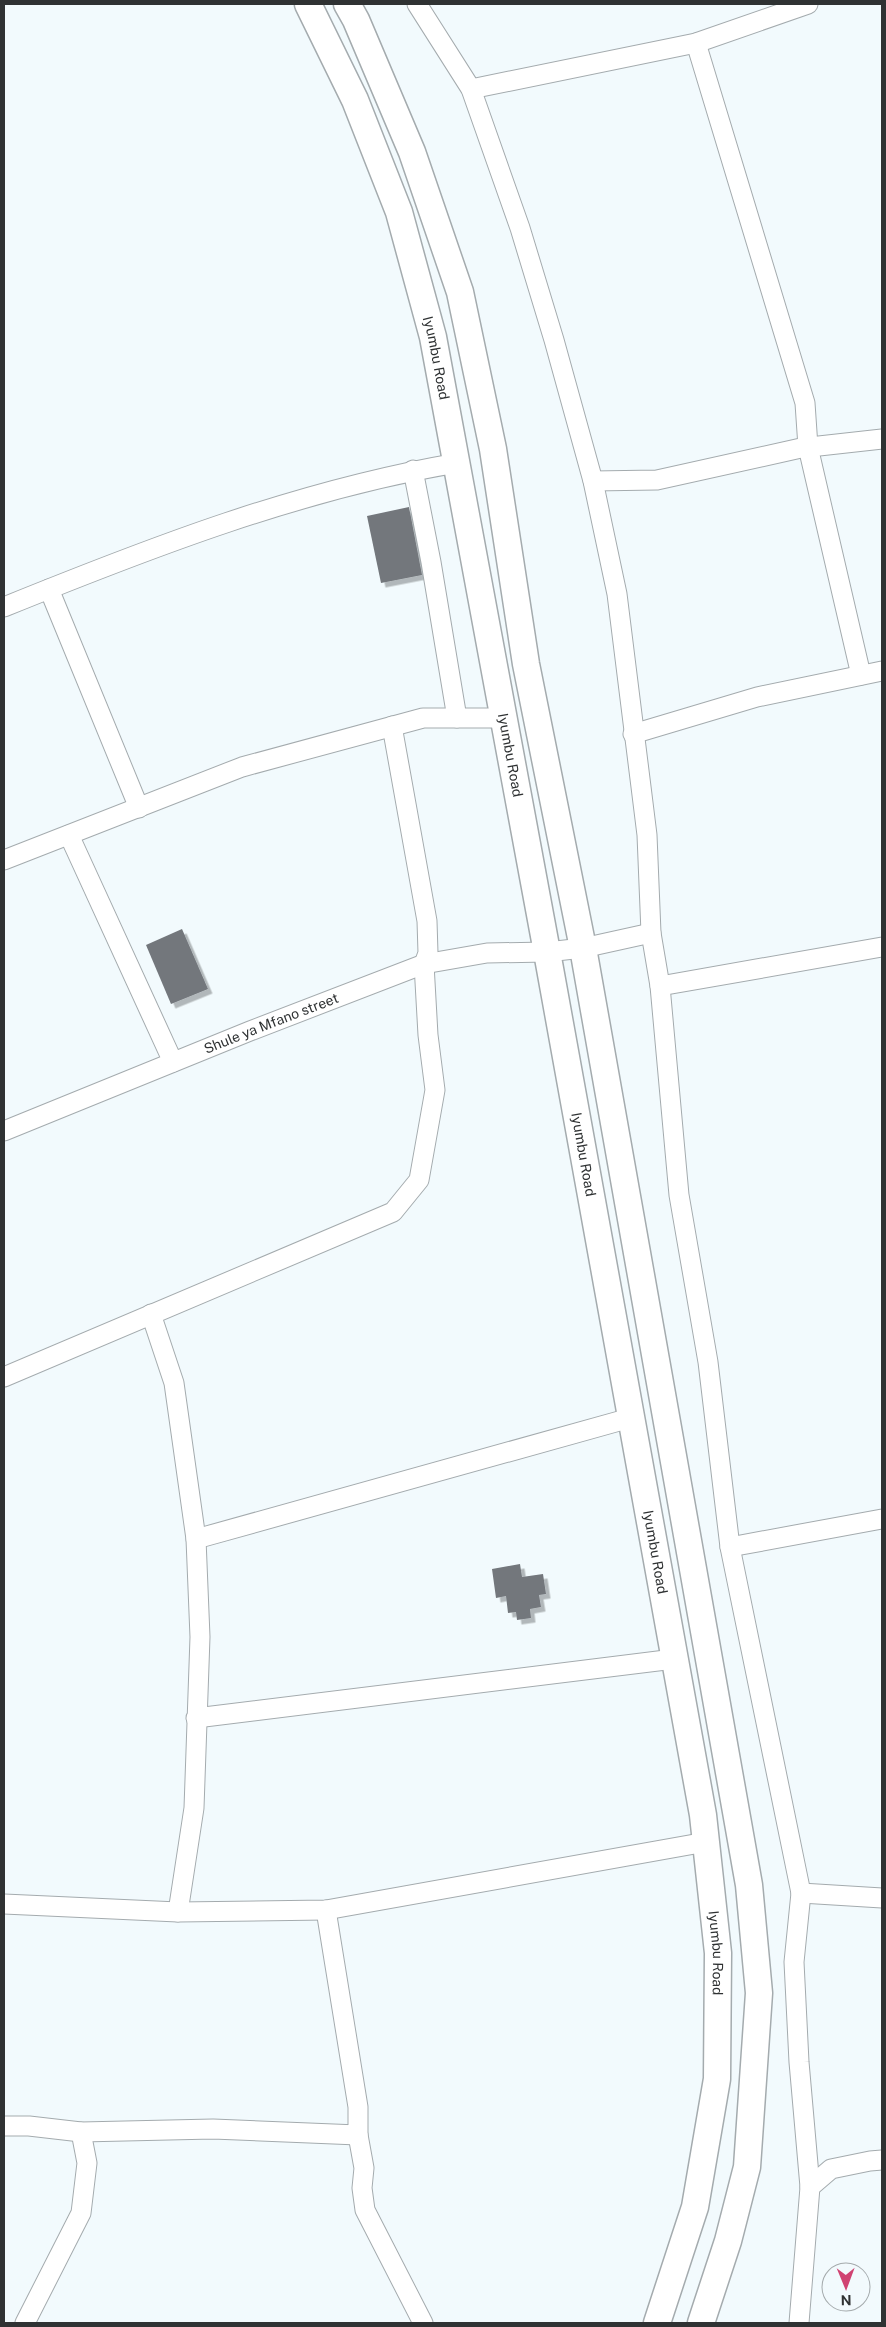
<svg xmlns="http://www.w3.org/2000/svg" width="886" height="2327" font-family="'Public Sans',sans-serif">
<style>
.building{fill:#73777c;filter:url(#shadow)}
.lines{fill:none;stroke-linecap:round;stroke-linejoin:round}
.minor-casing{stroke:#a4abae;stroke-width:21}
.secondary-casing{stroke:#a4abae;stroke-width:29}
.minor{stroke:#fff;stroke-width:19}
.secondary{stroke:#fff;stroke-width:26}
.labels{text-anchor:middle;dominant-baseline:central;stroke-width:5;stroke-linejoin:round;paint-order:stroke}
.street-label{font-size:14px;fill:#2f3233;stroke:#f2fafd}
</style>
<defs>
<filter id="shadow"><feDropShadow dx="4.5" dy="4.5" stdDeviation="0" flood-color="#0004"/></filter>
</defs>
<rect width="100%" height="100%" fill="#f2fafd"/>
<!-- building -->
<g class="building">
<path d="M409,507l13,68 -41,8 -14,-67z"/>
<path d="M182,929l26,60 -37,15 -25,-59z"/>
<path d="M520,1564l2,13 21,-3 3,20 -7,1 2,12 -11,2 1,9 -14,2 -1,-8 -8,1 -2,-17 -10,2 -4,-29z"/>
</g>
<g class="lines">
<!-- minor casing -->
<g class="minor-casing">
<g id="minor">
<path d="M417,4l54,85 49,139 34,112 39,141 24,113 30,241 4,98 9,53 19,209 29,167 22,185 71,346 81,5"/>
<path d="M696,43l109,360 3,44 53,228"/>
<path d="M471,89l225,-46 112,-39"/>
<path d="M413,470l18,92 26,156"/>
<path d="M593,481l64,-1 144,-32 81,-9"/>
<path d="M49,589l90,219"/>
<path d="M4,607c148,-60 295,-117 453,-144"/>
<path d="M633,734l124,-37 125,-26"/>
<path d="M69,835l104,227"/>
<path d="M4,860l238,-93 181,-49h81"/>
<path d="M660,986l222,-39"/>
<path id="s1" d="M4,1131l246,-100 174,-67 63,-11 60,-1 36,-4 68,-15"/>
<path d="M4,1377l389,-165 26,-32 16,-90 -7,-55 -4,-71 4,-11 -1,-32 -35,-195"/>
<path d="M196,1539l434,-121"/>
<path d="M730,1547l152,-28"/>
<path d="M196,1718l478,-59"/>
<path d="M801,1893l-7,69 5,100 11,125"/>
<path d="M4,1904l174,8 16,-104 6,-171 -4,-98 -22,-156 -23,-69"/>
<path d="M178,1912l148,-2 380,-68"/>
<path d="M4,2126h25l52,6 132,-3 145,6v-28l-32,-197"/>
<path d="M358,2135l6,33 -2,20 3,22 58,113"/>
<path d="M25,2323l56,-110 6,-50 -6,-31"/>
<path d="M799,2323l11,-136 21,-18 39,-8 12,-1"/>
</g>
</g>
<!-- secondary casing -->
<g class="secondary-casing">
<g id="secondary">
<path id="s2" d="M308,4l47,96 44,112 34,125 114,615 156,863 15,138 -1,126 -22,128 -38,116"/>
<path d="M347,4l9,16 56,132 48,140 33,157 33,215 57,284 166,937 10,108 -12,174 -19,74 -27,82"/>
</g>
</g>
<!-- minor -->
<use href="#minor" class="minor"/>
<!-- secondary -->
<use href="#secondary" class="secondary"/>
</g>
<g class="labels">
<!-- street labels -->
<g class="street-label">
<text stroke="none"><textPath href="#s2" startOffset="378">Iyumbu Road</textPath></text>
<text stroke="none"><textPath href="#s2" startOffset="782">Iyumbu Road</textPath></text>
<text stroke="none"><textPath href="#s1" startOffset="288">Shule ya Mfano street</textPath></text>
<text stroke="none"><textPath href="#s2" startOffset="1188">Iyumbu Road</textPath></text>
<text stroke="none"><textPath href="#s2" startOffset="1592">Iyumbu Road</textPath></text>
<text stroke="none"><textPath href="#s2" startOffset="1998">Iyumbu Road</textPath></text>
</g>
</g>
<!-- border -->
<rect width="886" height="2327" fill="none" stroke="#2f3233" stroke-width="10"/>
<!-- north arrow -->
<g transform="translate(846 2287) rotate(179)"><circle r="24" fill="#f2fafd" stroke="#a4aaac"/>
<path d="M0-4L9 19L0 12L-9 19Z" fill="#d04372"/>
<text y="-8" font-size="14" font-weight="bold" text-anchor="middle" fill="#2f3233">N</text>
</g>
</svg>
